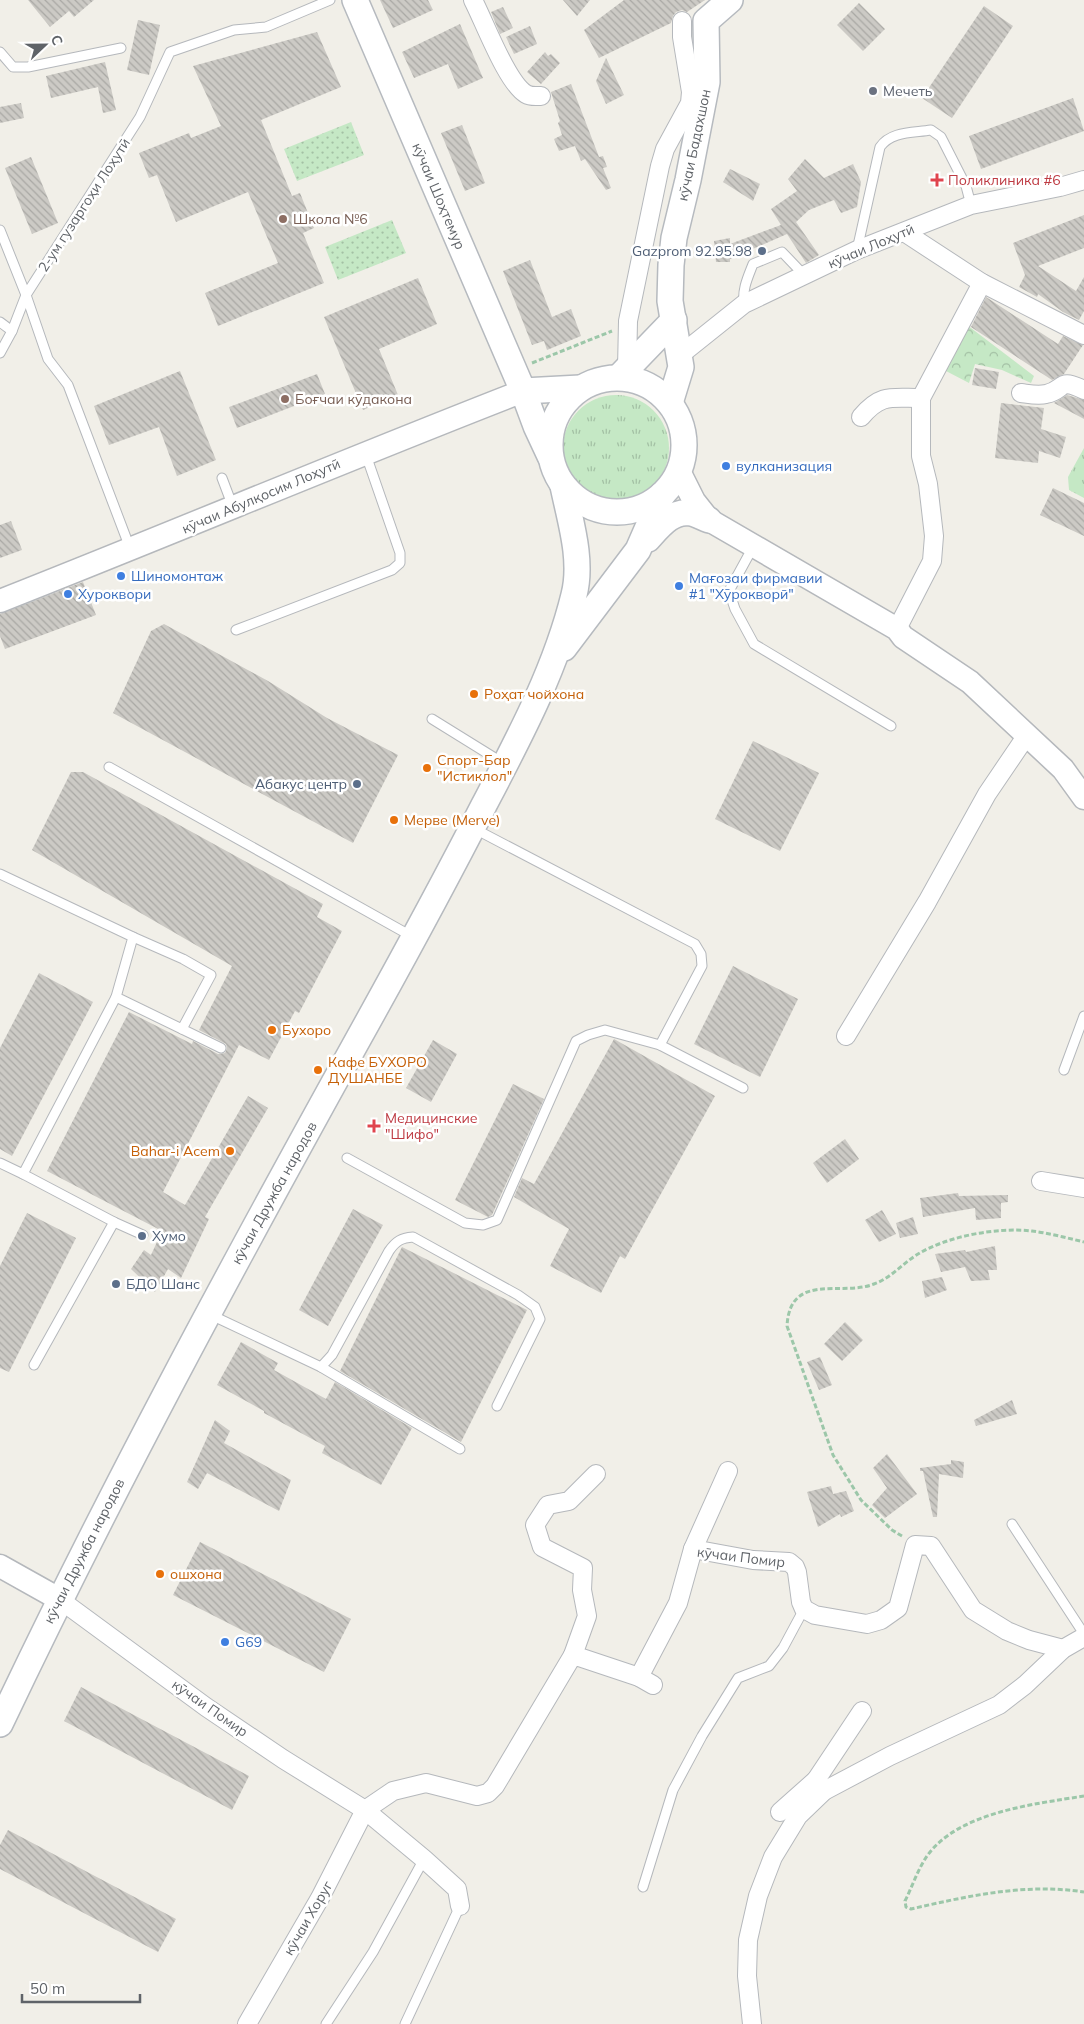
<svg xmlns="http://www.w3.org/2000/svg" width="1084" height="2024" font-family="Mulish,sans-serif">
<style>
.grass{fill:url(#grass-tufts)}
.forest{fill:url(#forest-crowns)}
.park{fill:url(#park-dots)}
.building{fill:url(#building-back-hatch)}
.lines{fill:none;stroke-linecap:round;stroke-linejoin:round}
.service-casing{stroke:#b5b8bc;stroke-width:11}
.minor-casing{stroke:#b5b8bc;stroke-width:20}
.tertiary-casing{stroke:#b5b8bc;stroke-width:25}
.secondary-casing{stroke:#b6babf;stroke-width:28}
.path{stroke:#9cc7a9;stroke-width:3;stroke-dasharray:5 2.5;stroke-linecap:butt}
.service{stroke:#fff;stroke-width:9}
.minor{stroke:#fff;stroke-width:18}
.tertiary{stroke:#fff;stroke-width:22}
.secondary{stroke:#fff;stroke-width:25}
.worship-dot{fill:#6b7280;stroke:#fff;stroke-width:2}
.health-dot{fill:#e0444e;stroke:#fff;stroke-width:2}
.education-dot{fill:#8d6e63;stroke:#fff;stroke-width:2}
.service-dot{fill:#5c6f8a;stroke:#fff;stroke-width:2}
.shop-dot{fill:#3f7fe0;stroke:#fff;stroke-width:2}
.food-dot{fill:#e8710a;stroke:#fff;stroke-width:2}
.labels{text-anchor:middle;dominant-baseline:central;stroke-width:5;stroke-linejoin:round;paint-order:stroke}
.worship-label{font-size:14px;fill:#5b616d;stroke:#fff;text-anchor:start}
.street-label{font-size:14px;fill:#5f6368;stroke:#fff}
.health-label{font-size:14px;fill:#be3a42;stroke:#fff;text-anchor:start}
.education-label{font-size:14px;fill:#785e54;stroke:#fff;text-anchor:start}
.service-label{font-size:14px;fill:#4e5e75;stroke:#fff;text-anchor:end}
.shop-label{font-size:14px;fill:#366cbe;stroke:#fff;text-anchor:start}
.food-label{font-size:14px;fill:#c56008;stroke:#fff;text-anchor:start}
</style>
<defs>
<pattern id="grass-tufts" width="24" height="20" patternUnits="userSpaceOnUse" patternTransform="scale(1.25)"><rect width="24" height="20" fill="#c5e8c5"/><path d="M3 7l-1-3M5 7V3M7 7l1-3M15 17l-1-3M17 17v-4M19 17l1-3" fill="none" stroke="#a3c0a4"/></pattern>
<pattern id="forest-crowns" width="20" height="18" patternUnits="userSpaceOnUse" patternTransform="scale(1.25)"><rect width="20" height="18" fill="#c5e8c5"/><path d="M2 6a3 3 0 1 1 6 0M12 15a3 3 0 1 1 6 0" fill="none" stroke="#a3c0a4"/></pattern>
<pattern id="park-dots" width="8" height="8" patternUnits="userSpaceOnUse" patternTransform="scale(1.25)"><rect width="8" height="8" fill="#c5e8c5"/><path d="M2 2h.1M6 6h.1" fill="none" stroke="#a3c0a4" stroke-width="1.8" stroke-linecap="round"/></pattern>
<pattern id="building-back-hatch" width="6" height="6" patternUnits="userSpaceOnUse" patternTransform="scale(1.25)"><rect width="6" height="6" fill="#cccac5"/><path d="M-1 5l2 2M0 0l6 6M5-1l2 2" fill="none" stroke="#a9a8a4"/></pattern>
</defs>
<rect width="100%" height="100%" fill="#f1efe8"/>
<!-- grass -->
<g class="grass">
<circle cx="616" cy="448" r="53"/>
<path d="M1084,448v50l-15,-8 -1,-13z"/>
</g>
<!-- forest -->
<path class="forest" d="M967,325l67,51 -3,7 -29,-13 -27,-6 -6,19 -23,-12z"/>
<!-- park -->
<g class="park">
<path d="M351,122l13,33 -67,26 -13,-32z"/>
<path d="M392,220l14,33 -68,27 -13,-33z"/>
</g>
<!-- building -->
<g class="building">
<path d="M28,0h66l-20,17 -5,-6 -19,16z"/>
<path d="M380,0h48l5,10 -40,18z"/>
<path d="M563,0h27l-13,16z"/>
<path d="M624,0h81l-18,12 -5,-2 -6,2 -3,4 -2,7 -72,35 -15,-28z"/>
<path d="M859,3l26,26 -22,22 -26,-26z"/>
<path d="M984,6l29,20 -61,92 -30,-20z"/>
<path d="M503,7l10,21 -13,6 -9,-22z"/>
<path d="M138,20l22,5 -11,50 -22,-5z"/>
<path d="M460,24l23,54 -25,11 -10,-25 -34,14 -12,-26z"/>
<path d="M530,26l7,18 -23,10 -8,-17z"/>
<path d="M317,32l24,55 -80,33 31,76 8,-3 14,35 -11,5 21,50 -106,43 -13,-33 73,-30 -30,-71 -72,30 -19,-47 -8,3 -10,-25 50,-20 2,5 30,-12 -28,-60z"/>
<path d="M545,52l3,4 3,-2 9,9 -19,21 -14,-12z"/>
<path d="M606,58l18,37 -18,9 -10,-23z"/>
<path d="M105,62l11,48 -13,3 -5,-26 -47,11 -5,-22z"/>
<path d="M571,84l28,73 4,-1 4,11 -4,1 8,20 -5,2 -21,-31 -4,2 -6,-15 -16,5 -5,-12 8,-4 -4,-12 2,-2 -9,-29z"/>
<path d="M1073,98l11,33 -103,38 -12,-33z"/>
<path d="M21,103l3,15 -24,5v-16z"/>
<path d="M462,125l23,58 -20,8 -24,-58z"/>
<path d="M31,157l27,66 -26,11 -27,-66z"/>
<path d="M805,159l19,19 29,-14 8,18 -4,25 -16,6 -7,-13 -25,10 -13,12 23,33 -13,8 -19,-29 -57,25v3h-14l-2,-21 16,-3v6l51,-19 -10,-16 26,-18 -9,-12z"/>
<path d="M730,169l30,15 -7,17 -30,-19z"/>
<path d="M1084,215v33l-46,18 38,25 8,-14v34l-5,9 -16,-8 -25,-18 -1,3 -18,-10 6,-12 -12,-32z"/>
<path d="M530,260l22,57 19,-8 10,27 -34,14 -3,-9 -12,4 -29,-74z"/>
<path d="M418,278l19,46 -58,25 19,46 -35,15 -39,-93z"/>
<path d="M986,297l72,47 5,-8 20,9 -19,29 -12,6 -81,-53z"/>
<path d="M975,368l24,4 -3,17 -24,-4z"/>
<path d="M180,371l36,89 -39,16 -18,-49 -50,18 -15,-39z"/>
<path d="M317,374l8,20 -88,34 -8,-21z"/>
<path d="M1067,395l17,5v19l-30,-16z"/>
<path d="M1001,403l43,5 -3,21 25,8 -6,21 -21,-7 -1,12 -43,-5z"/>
<path d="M1053,488l31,15v33l-44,-21z"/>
<path d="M11,521l11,29 -22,8v-33z"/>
<path d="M83,582l13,33 -91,34 -5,-13v-22z"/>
<path d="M164,624l104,57 59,37 71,37 -45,88 -240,-130 38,-82z"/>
<path d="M753,741l66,32 -39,78 -65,-32z"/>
<path d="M71,772h12l240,132 -6,13 25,14 -43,82 -4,-2 -26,49 -30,-15 -76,147 22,13 63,-109 20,12 -63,109 4,2 -28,59 -13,-9 -13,23 -24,-23 13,-19 7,5 11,-24 -115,-60 82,-159 63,32 1,-3 25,13 7,-1 2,-5 -1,-4 -27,-14 33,-64 -200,-116z"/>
<path d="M733,966l65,33 -38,78 -66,-33z"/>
<path d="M39,973l54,29 -81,154 -12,-7v-101z"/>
<path d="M614,1039l101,57 -90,163 -5,-3 -19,37 -51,-27 19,-37 -55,-32 8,-19 12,6z"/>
<path d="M433,1040l24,14 -26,48 -25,-14z"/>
<path d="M513,1084l31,15 -52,116 -4,2 -33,-17z"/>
<path d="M845,1139l14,20 -32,24 -14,-20z"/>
<path d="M958,1193l1,3 49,-1v7l-7,1v15l-25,2 -1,-12 -52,9 -3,-19z"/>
<path d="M353,1209l30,16 -55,101 -29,-16z"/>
<path d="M882,1210l14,24 -17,8 -14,-22z"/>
<path d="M27,1213l49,25 -67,134 -9,-4v-102z"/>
<path d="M913,1217l5,17 -18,4 -4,-15z"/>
<path d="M995,1246l2,24h-9l2,10 -19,1 -6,-14 -24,5 -6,-18 30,-4 1,2z"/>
<path d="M402,1247l125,63 -66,132 -121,-71z"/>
<path d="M942,1277l5,13 -22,8 -3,-17z"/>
<path d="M845,1322l18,18 -21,21 -18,-17z"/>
<path d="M241,1342l37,21 -4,7 52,29 9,-17 77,46 -31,57 -59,-32 3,-7 -61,-33v-2l-47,-26z"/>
<path d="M820,1357l12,28 -13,5 -12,-28z"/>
<path d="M1012,1400l5,14 -41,12 -2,-6z"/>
<path d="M215,1420l15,11 -6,12 67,37 -12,31 -72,-38 -9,16 -11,-7z"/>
<path d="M887,1454l30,40 -32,24 -13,-13 15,-17 -14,-20z"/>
<path d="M951,1460l13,2 -1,16 -24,-4 -2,43h-4l-10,-46h-3v-3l31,-4z"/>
<path d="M831,1486l2,8 13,-3 8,20 -13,6 -1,-3 -22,13 -11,-35z"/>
<path d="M200,1542l151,77 -27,53 -151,-77z"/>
<path d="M81,1687l168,89 -17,34 -168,-89z"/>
<path d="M8,1830l168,89 -18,33 -158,-83v-24z"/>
</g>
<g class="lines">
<!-- service casing -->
<g class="service-casing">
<g id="service">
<path d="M0,52l13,15h15l93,-19"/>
<path d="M0,230l26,65 22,64 20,26 62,163"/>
<path d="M857,250l23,-103c11,-16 33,-14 51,-17l10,7 25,49 5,19"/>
<path d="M744,304c-2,-15 4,-27 9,-40l29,-12 22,23"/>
<path d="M0,322l12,9"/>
<path d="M0,353l12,-22 14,-36 114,-178 30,-65 64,-22 32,-3 64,-27"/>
<path d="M222,478l11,29"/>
<path d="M753,547l-24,44 6,18 19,35 137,82"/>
<path d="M236,630l156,-60 8,-7v-10l-34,-98"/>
<path d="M432,719l71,44"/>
<path d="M109,767l304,170"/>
<path d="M473,828l222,116 6,10 1,12 -42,79"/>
<path d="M0,874l133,63 -17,60 105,51"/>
<path d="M133,937l50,22 28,16 -29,54"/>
<path d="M116,997l-93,177 91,48 29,13"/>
<path d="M1064,1070l20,-54"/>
<path d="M347,1158l118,65 18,2 14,-5 79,-179 12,-6 17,-5 55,15 83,43"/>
<path d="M0,1163l23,11"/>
<path d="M211,1315l110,52 11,-12 57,-104c7,-10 12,-13 24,-14l105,58 17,12 5,12 -43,87"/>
<path d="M34,1365l80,-143"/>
<path d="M321,1367l139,82"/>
<path d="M1012,1524l72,110"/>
<path d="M643,1887l30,-97 29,-54 36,-58 31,-12 14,-18 21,-39"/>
<path d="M326,2024l47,-72 51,-93"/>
<path d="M405,2024l55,-118"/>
</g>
</g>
<!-- minor casing -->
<g class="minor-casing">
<g id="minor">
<path d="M473,0c11,21 34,83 53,94 5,3 9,2 15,2"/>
<path d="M904,232l78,51 102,52"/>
<path d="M679,356l65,-52 113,-54 114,-45 89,-18 24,-7"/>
<path d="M627,369l1,-48 32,-155 5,-17 25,-46 1,-11 -9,-55v-16"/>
<path d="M1021,393c8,1 17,3 25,1 20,-4 11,-17 38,-4"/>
<path d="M861,417c20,-24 31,-19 60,-19"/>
<path d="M897,629l35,-68 2,-25 -6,-52 -7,-28v-58l61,-115"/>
<path d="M846,1036l81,-134 60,-108 40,-59"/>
<path d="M1041,1181l43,7"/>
<path d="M693,1549l35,-78"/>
<path d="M59,1599l147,108 77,52 82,51 59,49 33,30 3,17"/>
<path d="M573,1655l14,-39 -5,-26 1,-22 -41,-21 -7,-22 13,-20 21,-4 27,-27"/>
<path d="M639,1677l39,-74 15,-54 60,11 36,2 6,5 2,5 4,30 3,7 11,6 52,9 14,-4 17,-12 17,-63 16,1 42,64 34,21 22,9 34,9"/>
<path d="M824,1791l-8,-11 46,-69"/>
<path d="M780,1812l36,-32"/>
<path d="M247,2024l73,-126 45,-88 28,-19 33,-8 51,13 11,-3 7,-7 78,-131 66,22 14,8"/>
<path d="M752,2024l-5,-48 1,-36 10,-44 15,-39 25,-41 26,-25 66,-35 109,-51 26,-20 38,-36 21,-12"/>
</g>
</g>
<!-- tertiary casing -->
<g class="tertiary-casing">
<g id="tertiary">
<path d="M679,471l15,30 15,19 188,109 6,8 67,45 93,87 21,29"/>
<path d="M0,601c175,-69 348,-142 523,-210"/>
<path d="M0,1566l59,33"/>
</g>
</g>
<!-- secondary casing -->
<g class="secondary-casing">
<g id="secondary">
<path d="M355,0l168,391 13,35 14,30"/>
<path d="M619,377l55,-57"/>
<circle cx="617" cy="445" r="67"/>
<path d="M523,391l57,-3"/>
<path d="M670,403l11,-36 -11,-66 1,-36 3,-27 14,-58 19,-98 -1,-61 24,-21"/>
<path d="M648,539c11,-12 24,-29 42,-26 7,1 13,5 19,7"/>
<path d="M564,648l74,-98 24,-55"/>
<path d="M0,1724c110,-232 232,-457 356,-681 44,-79 87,-158 128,-238 35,-67 72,-136 90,-210 9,-35 -4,-75 -11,-109"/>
</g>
</g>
<!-- path -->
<g class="path">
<path d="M532,363l80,-32"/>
<path d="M902,1536l-10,-6 -31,-30 -28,-45 -46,-129c3,-55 55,-29 87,-42 17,-6 29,-21 44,-30 30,-18 79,-27 114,-23 17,2 35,7 52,11"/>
<path d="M1084,1796c-49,8 -126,16 -157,60 -9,13 -15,31 -22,45l1,6 5,2c57,-13 114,-26 173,-17"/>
</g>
<!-- service -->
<use href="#service" class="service"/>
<!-- minor -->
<use href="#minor" class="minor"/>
<!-- tertiary -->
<use href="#tertiary" class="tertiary"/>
<!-- secondary -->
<use href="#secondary" class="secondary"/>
</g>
<!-- markers -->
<circle class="worship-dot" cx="873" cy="91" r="5"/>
<g class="health-dot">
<path d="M934.5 172.5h5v5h5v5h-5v5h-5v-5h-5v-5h5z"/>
<path d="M371.5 1118.5h5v5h5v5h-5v5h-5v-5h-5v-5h5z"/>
</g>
<g class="education-dot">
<circle cx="283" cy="219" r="5"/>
<circle cx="285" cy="399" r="5"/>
</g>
<g class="service-dot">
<circle cx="762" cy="251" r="5"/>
<circle cx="357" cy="784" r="5"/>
<circle cx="142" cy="1236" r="5"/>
<circle cx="116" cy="1284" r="5"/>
</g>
<g class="shop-dot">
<circle cx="726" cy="466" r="5"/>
<circle cx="121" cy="576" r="5"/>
<circle cx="679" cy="586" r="5"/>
<circle cx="68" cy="594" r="5"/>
<circle cx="225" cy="1642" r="5"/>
</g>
<g class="food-dot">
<circle cx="474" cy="694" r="5"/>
<circle cx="427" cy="768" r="5"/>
<circle cx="394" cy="820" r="5"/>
<circle cx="272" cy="1030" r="5"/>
<circle cx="318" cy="1070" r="5"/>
<circle cx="230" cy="1151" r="5"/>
<circle cx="160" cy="1574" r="5"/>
</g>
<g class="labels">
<!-- worship labels -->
<g class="worship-label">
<text x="883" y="91">Мечеть</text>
</g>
<!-- street labels -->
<g class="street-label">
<text transform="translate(694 145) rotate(-78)">кӯчаи Бадахшон</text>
<text transform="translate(439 196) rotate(67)">кӯчаи Шоҳтемур</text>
<text transform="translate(84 205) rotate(-57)">2-ум гузаргоҳи Лоҳутӣ</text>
<text transform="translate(871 246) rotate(-23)">кӯчаи Лоҳутӣ</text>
<text transform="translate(261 496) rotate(-23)">кӯчаи Абулқосим Лоҳутӣ</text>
<text transform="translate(274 1193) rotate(-61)">кӯчаи Дружба народов</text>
<text transform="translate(84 1551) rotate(-63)">кӯчаи Дружба народов</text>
<text transform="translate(741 1557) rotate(7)">кӯчаи Помир</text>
<text transform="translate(210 1708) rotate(35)">кӯчаи Помир</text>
<text transform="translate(308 1918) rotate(-60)">кӯчаи Хоруг</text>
</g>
<!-- health labels -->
<g class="health-label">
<text x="948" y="180">Поликлиника #6</text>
<text x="385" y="1118">Медицинские<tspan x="385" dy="16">"Шифо"</tspan></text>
</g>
<!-- education labels -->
<g class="education-label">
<text x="293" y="219">Школа №6</text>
<text x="295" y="399">Боғчаи кӯдакона</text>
</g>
<!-- service labels -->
<g class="service-label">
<text x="752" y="251">Gazprom 92.95.98</text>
<text x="347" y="784">Абакус центр</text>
<text x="152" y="1236" text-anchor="start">Хумо</text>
<text x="126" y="1284" text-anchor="start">БДО Шанс</text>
</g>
<!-- shop labels -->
<g class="shop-label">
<text x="736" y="466">вулканизация</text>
<text x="131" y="576">Шиномонтаж</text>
<text x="689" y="578">Мағозаи фирмавии<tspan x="689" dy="16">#1 "Хӯрокворӣ"</tspan></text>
<text x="78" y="594">Хуроквори</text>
<text x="235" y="1642">G69</text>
</g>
<!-- food labels -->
<g class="food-label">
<text x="484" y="694">Роҳат чойхона</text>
<text x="437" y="760">Спорт-Бар<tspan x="437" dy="16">"Истиклол"</tspan></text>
<text x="404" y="820">Мерве (Merve)</text>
<text x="282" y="1030">Бухоро</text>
<text x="328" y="1062">Кафе БУХОРО<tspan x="328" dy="16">ДУШАНБЕ</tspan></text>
<text x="220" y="1151" text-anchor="end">Bahar-i Acem</text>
<text x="170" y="1574">ошхона</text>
</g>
</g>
<!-- north arrow -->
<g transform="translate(45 45) rotate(68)" stroke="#ffffff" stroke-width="4" paint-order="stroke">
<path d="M0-4L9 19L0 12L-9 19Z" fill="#5f6368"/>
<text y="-8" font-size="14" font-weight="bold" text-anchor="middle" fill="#5f6368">С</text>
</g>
<!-- scale -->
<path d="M22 1994v8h118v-8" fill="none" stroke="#5f6368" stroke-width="2.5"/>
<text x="30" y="1994" font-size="15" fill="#5f6368" stroke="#ffffff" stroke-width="4" paint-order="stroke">50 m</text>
</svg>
